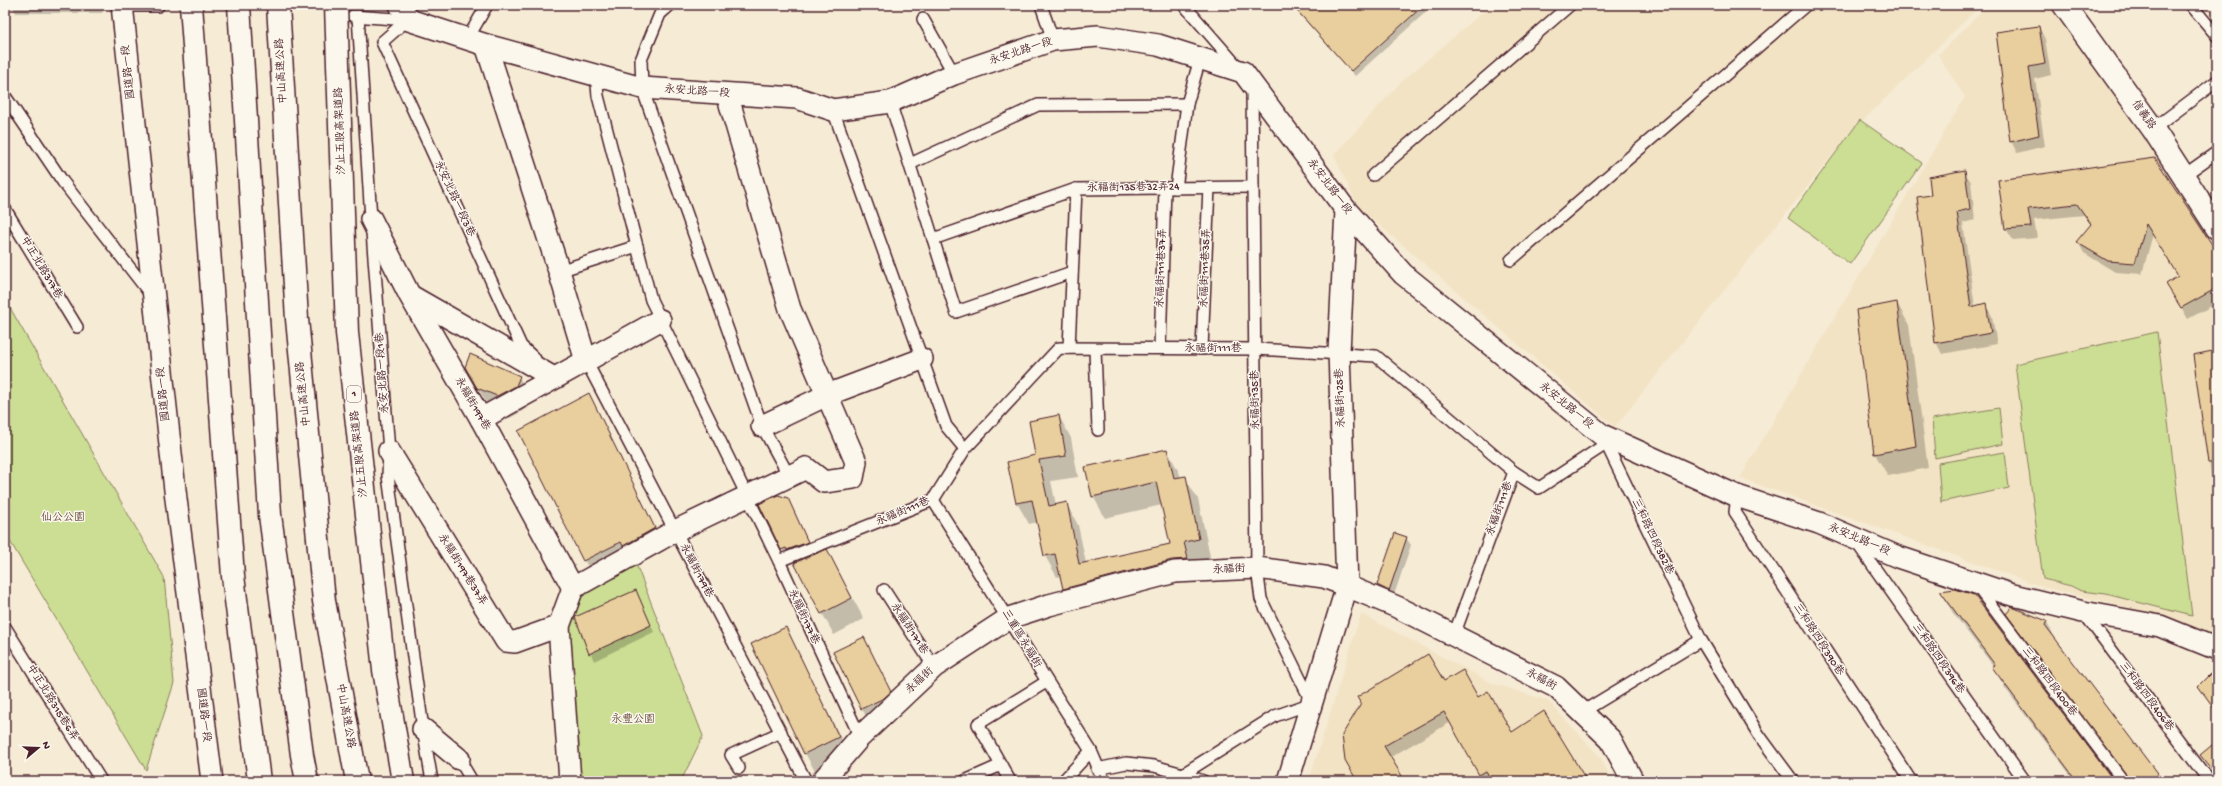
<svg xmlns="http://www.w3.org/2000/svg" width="2222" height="786" font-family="'Gochi Hand','LXGW WenKai TC',sans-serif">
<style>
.built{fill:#f2e3c4}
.green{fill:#cbde93;stroke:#8a7e5f}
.shadow{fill:#0003}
.building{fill:#e9cf9e;stroke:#4a1f2b}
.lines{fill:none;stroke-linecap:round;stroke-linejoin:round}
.service-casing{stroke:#4a1f2b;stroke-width:14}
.minor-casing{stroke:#4a1f2b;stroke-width:24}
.tertiary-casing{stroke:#4a1f2b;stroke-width:25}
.motorway-casing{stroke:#4a1f2b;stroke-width:25}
.service{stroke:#fbf7ec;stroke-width:11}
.minor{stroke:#fbf7ec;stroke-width:21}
.tertiary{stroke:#fbf7ec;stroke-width:22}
.motorway{stroke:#fbf7ec;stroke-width:22}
.motorway-bridge-casing{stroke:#4a1f2b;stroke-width:25;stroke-linecap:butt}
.motorway-bridge{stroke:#fbf7ec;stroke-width:22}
.labels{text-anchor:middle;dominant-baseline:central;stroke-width:3;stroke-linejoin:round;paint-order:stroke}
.shield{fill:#fbf7ec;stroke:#7f6065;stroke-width:1}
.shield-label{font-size:10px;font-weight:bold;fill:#4a1f2b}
.street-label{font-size:11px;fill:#4a1f2b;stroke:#fbf7ec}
.park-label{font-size:11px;fill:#6a4f45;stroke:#fbf7ec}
</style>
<rect width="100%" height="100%" fill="#f6ebd5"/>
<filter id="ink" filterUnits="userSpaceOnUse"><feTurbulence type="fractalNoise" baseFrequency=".025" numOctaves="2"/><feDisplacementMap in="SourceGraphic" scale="8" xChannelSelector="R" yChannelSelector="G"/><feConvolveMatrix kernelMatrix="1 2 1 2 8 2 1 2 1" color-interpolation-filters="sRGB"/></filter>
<g filter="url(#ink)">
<!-- built -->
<g class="built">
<path d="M1491,5h490l-130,127 -236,295 -257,-220 -24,-52 66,-72z"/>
<path d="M1988,5h69l160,233v399l-58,-22 -116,-28 -303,-109 225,-381 -27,-42z"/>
<path d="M1361,614l131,69 56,18 52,56 12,24h-303z"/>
</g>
<!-- green -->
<g class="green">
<path d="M1860,120l62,43 -72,101 -62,-46z"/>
<path d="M5,299l159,278 10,106 -28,87 -141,-237z"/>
<path d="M2157,332l35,284 -86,-22 -25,-3 -10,-5 -28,-7 -28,-215z"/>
<path d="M1999,408l4,36 -68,14 -3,-39z"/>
<path d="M2005,452l4,36 -68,14 -3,-39z"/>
<path d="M636,564l67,172 -22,45h-102l-12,-163c17,-31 39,-40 69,-54z"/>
</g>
<!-- shadow -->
<g class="shadow">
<path d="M12,5h94l-4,8h-86z"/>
<path d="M1291,5h130l5,7 -71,64z"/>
<path d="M2039,27l6,12 6,36 -16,4 10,67 -28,7 -6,-12z"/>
<path d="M2155,159l62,95v49l-29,16 -14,-24 5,-18 -26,-43 -11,40 -27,-2 -31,-19 -6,-11 13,-17 -7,-10 -50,5 3,18 -24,2 -7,-11 -6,-48z"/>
<path d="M1964,171l7,11 4,38 -12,3 12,84 11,-2 6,11 5,28 -55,10 -6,-12 -4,-146z"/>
<path d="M1897,303l12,22 19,143 -40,8 -13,-22 -18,-143z"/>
<path d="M2217,351v166l-23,-161z"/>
<path d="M466,367l53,10 13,22 -4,9 -18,10 -20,-9z"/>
<path d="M588,394l78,156 -30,17 -2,-4 -37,19 -13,-22z"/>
<path d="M1059,416l12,22 7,39 -27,4 5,24 10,-2 12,22 8,38 85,-19 -9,-39 -57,13 -12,-22 74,-46 12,22 2,6h4l13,21 13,62 -26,21 -109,28 -12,-21 -3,-13 -4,1 -12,-21 -7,-34 -9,2 -12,-21 19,-47z"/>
<path d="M794,511l19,43 -18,7 -2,-2 -4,2 -7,-12z"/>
<path d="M1406,538l5,7 -18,53 -11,-5 -4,-8z"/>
<path d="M827,551l37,68 -30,16 -39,-72z"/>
<path d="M636,591l18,41 -60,29 -18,-43z"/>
<path d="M1941,592l173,189h-39l-70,-93 -11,-21 -41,-54z"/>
<path d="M2012,608l35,14 11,22 104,137h-33l-109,-146 -12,-21z"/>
<path d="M786,628l65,131 -34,16 -12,-22z"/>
<path d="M864,638l32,66 -28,16 -6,-11z"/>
<path d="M2217,669v45l-18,-28z"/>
<path d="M1444,682l34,16 33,35 75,48h-102l-33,-59 -62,36 14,23h-45l-12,-21z"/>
<path d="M2217,742v37l-16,-24z"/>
</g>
<!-- building -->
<g class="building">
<path d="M1292,5h132l-73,66z"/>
<path d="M2039,26l6,38 -16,3 10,68 -29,7 -14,-110z"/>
<path d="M2155,158l62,94v36l-36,20 -15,-24 12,-8 -32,-52 -11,39 -27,-2 -32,-19 15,-18 -14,-20 -49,5 3,18 -26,2 -7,-49z"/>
<path d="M1965,170l5,39 -13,3 14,95 15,-4 5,30 -56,10 -18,-146 14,-2 -2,-18z"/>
<path d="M1897,302l19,144 -42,8 -18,-144z"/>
<path d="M2217,350v113h-9l-15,-108z"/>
<path d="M470,354l50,22 -4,10 -19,10 -20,-8 -12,-21z"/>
<path d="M589,393l66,135 -32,18 -2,-4 -38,19 -65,-130z"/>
<path d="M1059,415l7,41 -27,4 10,46 18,-4 12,62 91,-20 -14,-62 -64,15 -7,-30 82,-18 7,29 12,-2 13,63 -15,3 4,17 -16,1 -109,29 -8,-35 -11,2 -12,-56 -16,3 -9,-41 28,-7 -6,-34z"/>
<path d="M778,495l10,3 20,44 -21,8 -1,-2 -5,2 -22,-46z"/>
<path d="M1395,533l12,4 -18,54 -12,-6z"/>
<path d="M827,549l25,49 -31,16 -27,-51z"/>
<path d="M1955,589l19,6 140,186h-37l-85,-114 3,-2 -55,-74z"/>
<path d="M636,590l15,35 -62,29 -14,-37z"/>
<path d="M2012,607l35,14 -2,4 118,156h-33l-124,-167z"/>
<path d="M786,627l53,110 -35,17 -53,-110z"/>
<path d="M864,637l27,55 -7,6 -23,11 -28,-57z"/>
<path d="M1428,654l16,27 19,-11 15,27 10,-6 24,41 32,-21 43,70h-95l-6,-10 -7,4 -35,-63 -60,34 21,35h-48l-12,-21 -3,-25 19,-31 -4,-7z"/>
<path d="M2217,667v45l-19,-26z"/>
<path d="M2217,741v35l-17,-21z"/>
</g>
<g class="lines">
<!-- service casing -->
<g class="service-casing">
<g id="service">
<path d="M670,5l-10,9 -19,46 1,28 120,338 27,50"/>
<path d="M1041,5l12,35"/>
<path d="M1184,5l54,62"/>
<path d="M2191,5l26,31"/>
<path d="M118,6h40"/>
<path d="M353,16l56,4"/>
<path d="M358,16l13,203 18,232 -1,25 35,253 9,52"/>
<path d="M923,19l31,55"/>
<path d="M407,20l-25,22 139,304 14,13"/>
<path d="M468,38l19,-33"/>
<path d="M596,74l2,22 53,204 128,261 81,176"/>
<path d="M5,96l58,86 88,113"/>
<path d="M890,102l66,210 116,-40"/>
<path d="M833,110l113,316 19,23"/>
<path d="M2153,129l64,-48"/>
<path d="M910,164l128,-59 149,-1"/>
<path d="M1373,175l197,-170"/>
<path d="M2183,176l34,-24"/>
<path d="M1176,188l11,-84 13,-45"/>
<path d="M5,209l72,118"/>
<path d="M933,239l143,-50"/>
<path d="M1511,260l295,-255"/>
<path d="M559,271l78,-25"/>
<path d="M1069,348l7,-159 177,-2"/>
<path d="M1160,348l5,-160"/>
<path d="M1095,349l3,81"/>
<path d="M1202,349l7,-162"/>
<path d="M586,361l220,420"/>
<path d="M1603,437l98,203 58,95 34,46"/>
<path d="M1514,472l25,16 67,-44"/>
<path d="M1737,496l-2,16 176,269"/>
<path d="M933,500l158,251 13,30"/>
<path d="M1857,543l168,238"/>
<path d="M779,561l154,-61 32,-51 94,-101 196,1 121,7 138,116 -60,163"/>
<path d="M1976,585l147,196"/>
<path d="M884,590l50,77"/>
<path d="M2084,613l125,168"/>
<path d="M5,627l95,152"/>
<path d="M1582,712l119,-72"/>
<path d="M459,759l13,22"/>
<path d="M739,768l-8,-13 50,-23"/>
<path d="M1097,769l29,-6 28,3 29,8 92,-58 37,-13 -51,-104 -4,-31 -5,-479"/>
<path d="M1183,774l20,7"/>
<path d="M965,781l36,-16"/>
<path d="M1010,781l-32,-57 68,-42"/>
<path d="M1063,781l28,-30"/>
</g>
</g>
<!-- minor casing -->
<g class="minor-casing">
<g id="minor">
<path d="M122,5l54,494 36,282"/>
<path d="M400,5l9,15 77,25 156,43 155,10 36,12 57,-8 64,-28 99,-34 45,-4 60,9 85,27 103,138 57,64 199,161 135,61 82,27 79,34 111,37 74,18 77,14 57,23"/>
<path d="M486,45l73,226 27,90"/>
<path d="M371,219l39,77 71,123 92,169"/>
<path d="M411,296l143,82"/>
<path d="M481,419l179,-99"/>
<path d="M762,426l65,-31 95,-36"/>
<path d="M389,451l117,190 9,1 44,-16"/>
<path d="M423,729l36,30"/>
<path d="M570,781l-11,-155 14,-38 102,-57 131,-63 18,14 29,-4 3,-16 -66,-153 -63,-215"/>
<path d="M822,781l38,-44 74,-70 75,-49 40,-13 126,-33 82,-4 67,9 23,9 50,21 159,80 55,53 22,41"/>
<path d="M1288,781l59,-195 -8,-234 7,-142"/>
</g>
</g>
<!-- tertiary casing -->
<g class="tertiary-casing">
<path id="tertiary" d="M2064,5l89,124 64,99"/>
</g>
<!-- motorway casing -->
<g class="motorway-casing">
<g id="motorway">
<path d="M239,5l31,510 32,240 5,26"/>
<path d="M278,5l19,314 27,282 33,180"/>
</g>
</g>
<!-- service -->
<use href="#service" class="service"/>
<!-- minor -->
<use href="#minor" class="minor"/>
<!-- tertiary -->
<use href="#tertiary" class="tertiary"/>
<!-- motorway -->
<use href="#motorway" class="motorway"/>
<!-- motorway-bridge casing -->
<g class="motorway-bridge-casing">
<g id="motorway-bridge">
<path d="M191,5l42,571 26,205"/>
<path d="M336,5l11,328 37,337 19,111"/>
</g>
</g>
<!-- motorway-bridge -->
<use href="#motorway-bridge" class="motorway-bridge"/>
</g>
</g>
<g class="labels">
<!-- shield labels -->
<rect class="shield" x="347" y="386" width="14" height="16" rx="3"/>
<g class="shield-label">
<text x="354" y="394">1</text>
</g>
<!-- street labels -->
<g class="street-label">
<text transform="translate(1021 52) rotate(-18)">永安北路一段</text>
<text transform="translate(282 71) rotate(-93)">中山高速公路</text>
<text transform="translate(129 72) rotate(-96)">國道路一段</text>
<text transform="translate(697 92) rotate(4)">永安北路一段</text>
<text transform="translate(2143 115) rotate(55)">信義路</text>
<text transform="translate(341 131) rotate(-92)">汐止五股高架道路</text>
<text transform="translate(1329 187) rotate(53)">永安北路一段</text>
<text transform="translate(1133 188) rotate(-1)">永福街135巷32弄24</text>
<text transform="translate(454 199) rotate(65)">永安北路一段3巷</text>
<text transform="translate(41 268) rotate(59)">中正北路317巷</text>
<text transform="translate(1162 268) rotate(-88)">永福街111巷37弄</text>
<text transform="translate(1206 268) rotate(-88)">永福街111巷35弄</text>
<text x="1213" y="349">永福街111巷</text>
<text transform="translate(383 373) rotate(-94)">永安北路一段1巷</text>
<text transform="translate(164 394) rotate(-96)">國道路一段</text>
<text transform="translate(304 394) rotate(-96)">中山高速公路</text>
<text transform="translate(1341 398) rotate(-92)">永福街125巷</text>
<text transform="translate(1256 400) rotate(-91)">永福街135巷</text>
<text transform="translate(472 404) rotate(60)">永福街197巷</text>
<text transform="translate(1566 406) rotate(39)">永安北路一段</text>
<text transform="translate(360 454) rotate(-96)">汐止五股高架道路</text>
<text transform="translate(1500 509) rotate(-70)">永福街111巷</text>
<text transform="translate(903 512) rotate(-23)">永福街111巷</text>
<text transform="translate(1652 537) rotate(64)">三和路四段382巷</text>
<text transform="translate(1859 540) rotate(23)">永安北路一段</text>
<text transform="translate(462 570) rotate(58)">永福街197巷37弄</text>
<text transform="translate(1229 570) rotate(-3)">永福街</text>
<text transform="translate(696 571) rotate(62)">永福街179巷</text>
<text transform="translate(803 617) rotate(65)">永福街177巷</text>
<text transform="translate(909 629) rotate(57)">永福街171巷</text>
<text transform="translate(1021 639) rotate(59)">三重區永福街</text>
<text transform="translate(1818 640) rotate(57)">三和路四段390巷</text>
<text transform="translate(1938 659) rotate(55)">三和路四段396巷</text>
<text transform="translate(1541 680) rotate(29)">永福街</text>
<text transform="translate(920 681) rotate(-43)">永福街</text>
<text transform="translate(2049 682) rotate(53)">三和路四段400巷</text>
<text transform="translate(2146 697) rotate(53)">三和路四段406巷</text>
<text transform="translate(52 703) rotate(58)">中正北路315巷6弄</text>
<text transform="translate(203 715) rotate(83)">國道路一段</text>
<text transform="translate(345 716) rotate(80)">中山高速公路</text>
</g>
<!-- park labels -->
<g class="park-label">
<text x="63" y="518">仙公公園</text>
<text x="633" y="720">永豐公園</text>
</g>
</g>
<!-- margin -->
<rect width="2222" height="786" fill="none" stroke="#fbf7ec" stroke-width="20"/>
<rect x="10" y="10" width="2202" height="766" fill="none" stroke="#4a1f2b" stroke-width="1.5" filter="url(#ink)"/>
<!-- north arrow -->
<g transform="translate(38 748) rotate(71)" stroke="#fbf7ec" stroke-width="3" paint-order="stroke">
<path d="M0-3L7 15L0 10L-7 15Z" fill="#4a1f2b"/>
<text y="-6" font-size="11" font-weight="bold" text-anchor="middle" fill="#4a1f2b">N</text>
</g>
</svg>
